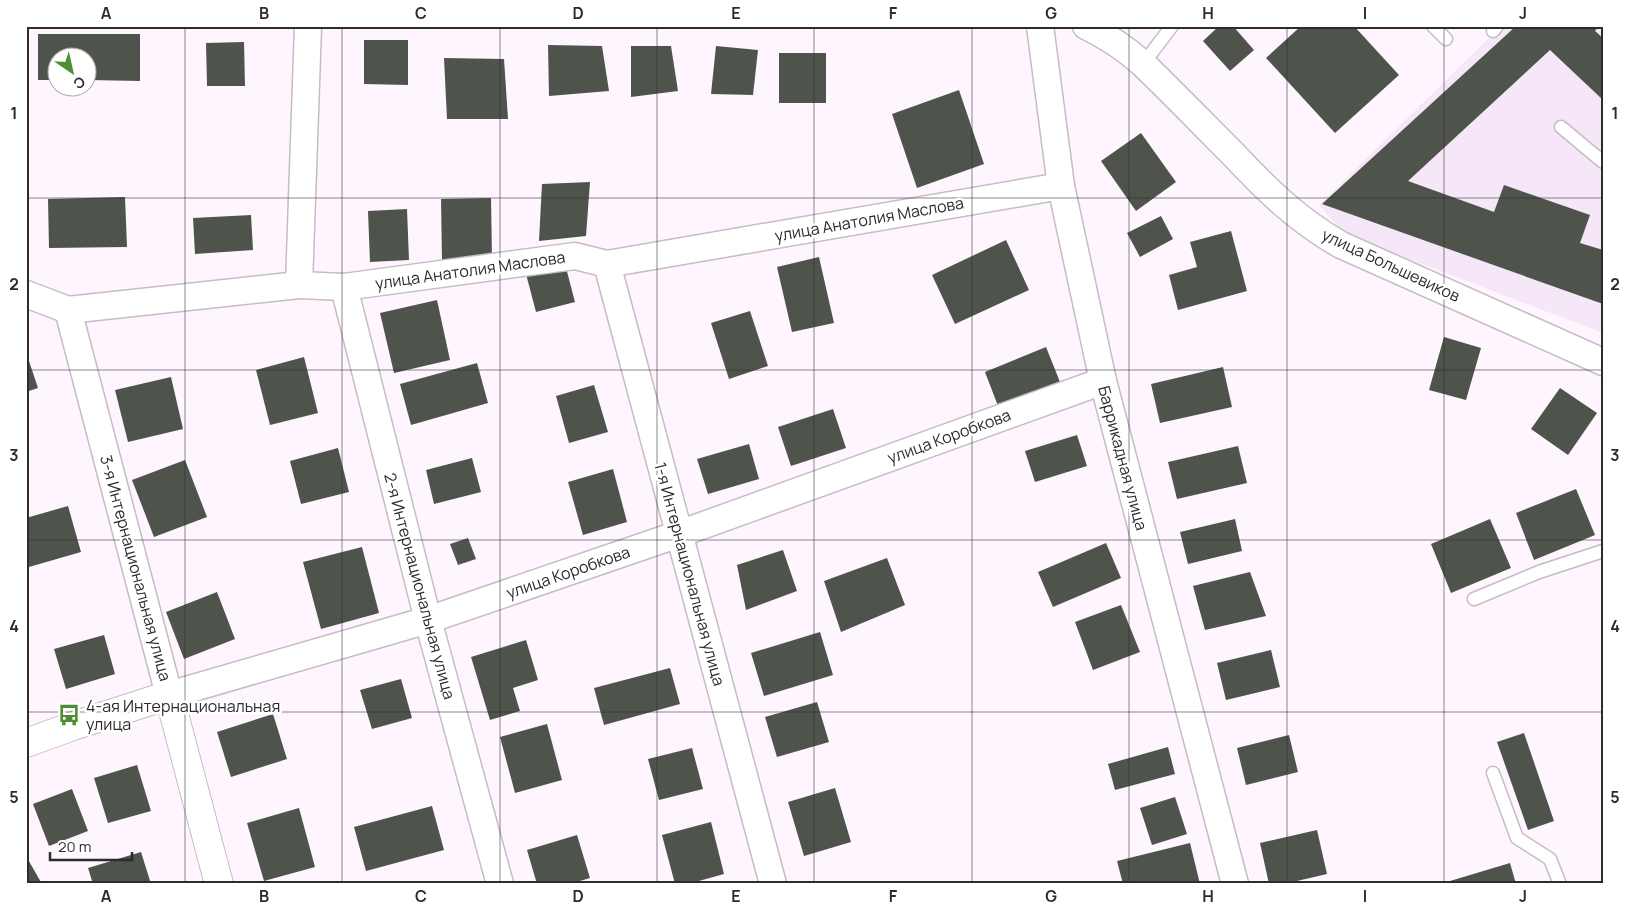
<svg xmlns="http://www.w3.org/2000/svg" width="1629" height="910" font-family="Manrope,sans-serif">
<style>
.built{fill:#f5e7f7}
.building{fill:#4e544c}
.lines{fill:none;stroke-linecap:round;stroke-linejoin:round}
.lane-casing{stroke:#c5bdc5;stroke-width:15}
.street-casing{stroke:#c5bdc5;stroke-width:29}
.secondary-casing{stroke:#c5bdc5;stroke-width:30}
.lane{stroke:#fff;stroke-width:12}
.street{stroke:#fff;stroke-width:26}
.secondary{stroke:#fff;stroke-width:28}
.grid{fill:none;stroke:#2e2a2e;stroke-width:1;stroke-opacity:0.55}
.labels{text-anchor:middle;dominant-baseline:central;stroke-width:5;stroke-linejoin:round;paint-order:stroke}
.street-label{font-size:16px;fill:#2e2a2e;stroke:#fff}
.poi-label{font-size:16px;fill:#2e2a2e;stroke:#fff;text-anchor:start}
.neatline{fill:none;stroke:#2e2a2e;stroke-width:2}
.grid-label{font-size:16px;text-anchor:middle;font-weight:bold;fill:#2e2a2e}
</style>
<rect width="100%" height="100%" fill="#fef5ff"/>
<!-- built -->
<path class="built" d="M1501,26h102v307l-257,-98 -27,-30z"/>
<!-- building -->
<g class="building">
<path d="M1219,26h14l21,24 -24,21 -27,-30z"/>
<path d="M1301,26h53l45,49 -64,58 -69,-75z"/>
<path d="M1516,26h83l-4,5 8,7v62l-53,-50 -142,131 86,31 10,-27 86,30 -10,28 23,7v54l-281,-100z"/>
<path d="M38,34h102v47l-52,-1v-22h-30v22h-20z"/>
<path d="M364,40h44v45l-44,-1z"/>
<path d="M244,42l1,44h-38l-1,-43z"/>
<path d="M548,45l54,1 7,45 -60,5z"/>
<path d="M631,46h40l7,45 -47,6z"/>
<path d="M716,46l42,4 -5,45 -42,-1z"/>
<rect x="779" y="53" width="47" height="50"/>
<path d="M444,58l60,1 4,60h-61z"/>
<path d="M959,90l25,74 -67,24 -25,-74z"/>
<path d="M1141,133l35,49 -40,29 -35,-50z"/>
<path d="M590,182l-4,54 -47,5 3,-57z"/>
<path d="M125,197l2,50 -78,1 -1,-49z"/>
<path d="M491,198l1,61 -50,1 -1,-61z"/>
<path d="M407,209l2,51 -39,2 -2,-51z"/>
<path d="M251,215l2,35 -58,4 -2,-36z"/>
<path d="M1161,216l12,23 -33,18 -13,-24z"/>
<path d="M1231,231l16,60 -69,19 -9,-35 28,-8 -7,-25z"/>
<path d="M1006,240l23,50 -74,34 -23,-49z"/>
<path d="M819,257l15,66 -42,9 -15,-65z"/>
<path d="M565,264l10,38 -39,10 -10,-38z"/>
<path d="M437,300l13,60 -56,13 -14,-60z"/>
<path d="M750,311l18,55 -39,13 -18,-56z"/>
<path d="M1444,337l37,11 -15,52 -37,-10z"/>
<path d="M1046,347l14,35 -62,24 -13,-34z"/>
<path d="M26,352l12,36 -12,4z"/>
<path d="M304,357l14,56 -48,12 -14,-55z"/>
<path d="M477,363l11,40 -77,22 -11,-41z"/>
<path d="M1223,367l9,40 -72,16 -9,-39z"/>
<path d="M171,377l12,52 -55,13 -13,-52z"/>
<path d="M594,385l14,47 -39,11 -13,-47z"/>
<path d="M1560,388l37,25 -29,42 -37,-26z"/>
<path d="M833,409l13,39 -55,18 -13,-39z"/>
<path d="M1077,435l10,31 -52,16 -10,-31z"/>
<path d="M749,444l10,35 -51,15 -11,-35z"/>
<path d="M1238,446l9,37 -70,16 -9,-37z"/>
<path d="M338,448l11,44 -48,12 -11,-43z"/>
<path d="M472,458l9,34 -47,12 -8,-34z"/>
<path d="M185,460l22,57 -53,20 -22,-57z"/>
<path d="M613,469l14,53 -44,13 -15,-53z"/>
<path d="M1576,489l19,46 -61,25 -18,-47z"/>
<path d="M68,506l13,46 -52,15 -3,-10v-39z"/>
<path d="M1235,519l7,32 -54,13 -8,-32z"/>
<path d="M1490,519l21,49 -60,25 -20,-49z"/>
<path d="M468,538l8,21 -18,6 -8,-21z"/>
<path d="M1106,543l15,35 -68,29 -15,-35z"/>
<path d="M362,547l17,66 -58,16 -18,-67z"/>
<path d="M783,550l14,41 -51,19 -9,-45z"/>
<path d="M887,558l18,47 -64,27 -17,-51z"/>
<path d="M1250,572l16,44 -61,14 -12,-44z"/>
<path d="M217,592l18,47 -51,20 -18,-47z"/>
<path d="M1121,605l19,47 -47,18 -18,-48z"/>
<path d="M820,632l13,43 -69,21 -13,-43z"/>
<path d="M104,635l11,39 -49,15 -12,-40z"/>
<path d="M526,640l12,40 -25,8 7,23 -30,9 -19,-63z"/>
<path d="M1271,650l9,37 -54,13 -9,-37z"/>
<path d="M670,668l10,36 -76,21 -10,-37z"/>
<path d="M401,679l11,39 -40,11 -12,-39z"/>
<path d="M817,702l12,40 -52,15 -12,-40z"/>
<path d="M273,714l14,45 -56,18 -14,-45z"/>
<path d="M547,724l15,56 -47,13 -15,-56z"/>
<path d="M1524,733l30,88 -26,9 -31,-88z"/>
<path d="M1289,735l9,37 -52,13 -9,-37z"/>
<path d="M1168,747l7,27 -60,16 -7,-26z"/>
<path d="M692,748l11,41 -44,11 -11,-41z"/>
<path d="M137,765l14,46 -43,12 -14,-45z"/>
<path d="M835,788l16,54 -47,14 -16,-54z"/>
<path d="M72,789l16,42 -39,15 -16,-42z"/>
<path d="M1175,797l12,37 -35,11 -12,-37z"/>
<path d="M432,806l12,44 -78,21 -12,-44z"/>
<path d="M299,808l16,59 -51,14 -17,-58z"/>
<path d="M711,822l13,52 -36,10h-13l-13,-49z"/>
<path d="M1317,830l10,44 -43,10h-15l-9,-41z"/>
<path d="M577,835l13,43 -20,6h-33l-10,-34z"/>
<path d="M1190,843l10,41h-77l-6,-23z"/>
<path d="M141,852l10,32h-58l-5,-16z"/>
<path d="M26,856l16,28h-16z"/>
<path d="M1510,863l6,21h-66v-3z"/>
</g>
<g class="lines">
<!-- lane casing -->
<g class="lane-casing">
<g id="lane">
<path d="M1433,26l13,13"/>
<path d="M1493,31l4,-5"/>
<path d="M1143,64l29,-38"/>
<path d="M1561,127l42,35"/>
<path d="M1474,599l65,-27 64,-21"/>
<path d="M1493,773l24,65 33,21 10,25"/>
</g>
</g>
<!-- street casing -->
<g class="street-casing">
<g id="street">
<path d="M1040,26l21,160 42,195 132,503"/>
<path d="M1086,26c21,10 40,23 57,38 31,30 60,60 90,90 35,37 63,65 108,91l262,117"/>
<path d="M607,264l166,620"/>
<path d="M299,285l9,-259"/>
<path d="M344,287l84,333 72,264"/>
<path d="M26,294l42,16 231,-25 45,2 231,-31 32,8 454,-78"/>
<path d="M68,310l101,385 259,-75 251,-86 424,-153"/>
</g>
</g>
<!-- secondary casing -->
<g class="secondary-casing">
<path id="secondary" d="M26,743l47,-17 96,-31 50,189"/>
</g>
<!-- lane -->
<use href="#lane" class="lane"/>
<!-- street -->
<use href="#street" class="street"/>
<!-- secondary -->
<use href="#secondary" class="secondary"/>
</g>
<!-- grid -->
<path class="grid" d="M185,26v858M342,26v858M500,26v858M657,26v858M814,26v858M972,26v858M1129,26v858M1287,26v858M1444,26v858M26,198h1577M26,370h1577M26,540h1577M26,712h1577"/>
<!-- icons -->
<defs>
<g id="bus-bare" transform="scale(1.725)"><path d="M-5-6H5V4H4V6H2V4H-2V6H-4V4H-5ZM-3.5-4V0h7V-4ZM-3.5 1.2v1.5H-2V1.2ZM2 1.2v1.5H3.5V1.2Z" fill="#4d8e30" stroke="#fff" stroke-width="2.5" paint-order="stroke"/></g>
</defs>
<g fill-rule="evenodd">
<use href="#bus-bare" x="69" y="715"/>
</g>
<g class="labels">
<!-- street labels -->
<g class="street-label">
<text transform="translate(869 219) rotate(-10)">улица Анатолия Маслова</text>
<text transform="translate(1391 265) rotate(25)">улица Большевиков</text>
<text transform="translate(470 270) rotate(-8)">улица Анатолия Маслова</text>
<text transform="translate(949 436) rotate(-20)">улица Коробкова</text>
<text transform="translate(1123 458) rotate(75)">Баррикадная улица</text>
<text transform="translate(136 568) rotate(75)">3-я Интернациональная улица</text>
<text transform="translate(568 572) rotate(-19)">улица Коробкова</text>
<text transform="translate(690 574) rotate(75)">1-я Интернациональная улица</text>
<text transform="translate(420 586) rotate(75)">2-я Интернациональная улица</text>
</g>
<!-- poi labels -->
<g class="poi-label">
<text x="86" y="706">4-ая Интернациональная<tspan x="86" dy="18">улица</tspan></text>
</g>
</g>
<!-- border -->
<rect width="1629" height="910" fill="none" stroke="#ffffff" stroke-width="55"/>
<!-- north arrow -->
<g transform="translate(72 72) rotate(146)"><circle r="24" fill="#ffffff" stroke="#abaaab"/>
<path d="M0-4L9 19L0 12L-9 19Z" fill="#4d8e30"/>
<text y="-8" font-size="14" font-weight="bold" text-anchor="middle" fill="#2e2a2e">С</text>
</g>
<!-- scale -->
<path d="M50 852v8h82v-8" fill="none" stroke="#2e2a2e" stroke-width="2.5"/>
<text x="58" y="852" font-size="15" fill="#2e2a2e" stroke="#ffffff" stroke-width="4" paint-order="stroke">20 m</text>
<rect x="28" y="28" width="1574" height="854" class="neatline"/>
<g class="grid-label">
<text x="106" y="19">A</text>
<text x="264" y="19">B</text>
<text x="421" y="19">C</text>
<text x="578" y="19">D</text>
<text x="736" y="19">E</text>
<text x="893" y="19">F</text>
<text x="1051" y="19">G</text>
<text x="1208" y="19">H</text>
<text x="1365" y="19">I</text>
<text x="1523" y="19">J</text>
<text x="14" y="119">1</text>
<text x="1615" y="119">1</text>
<text x="14" y="290">2</text>
<text x="1615" y="290">2</text>
<text x="14" y="461">3</text>
<text x="1615" y="461">3</text>
<text x="14" y="632">4</text>
<text x="1615" y="632">4</text>
<text x="14" y="803">5</text>
<text x="1615" y="803">5</text>
<text x="106" y="902">A</text>
<text x="264" y="902">B</text>
<text x="421" y="902">C</text>
<text x="578" y="902">D</text>
<text x="736" y="902">E</text>
<text x="893" y="902">F</text>
<text x="1051" y="902">G</text>
<text x="1208" y="902">H</text>
<text x="1365" y="902">I</text>
<text x="1523" y="902">J</text>
</g>
</svg>
